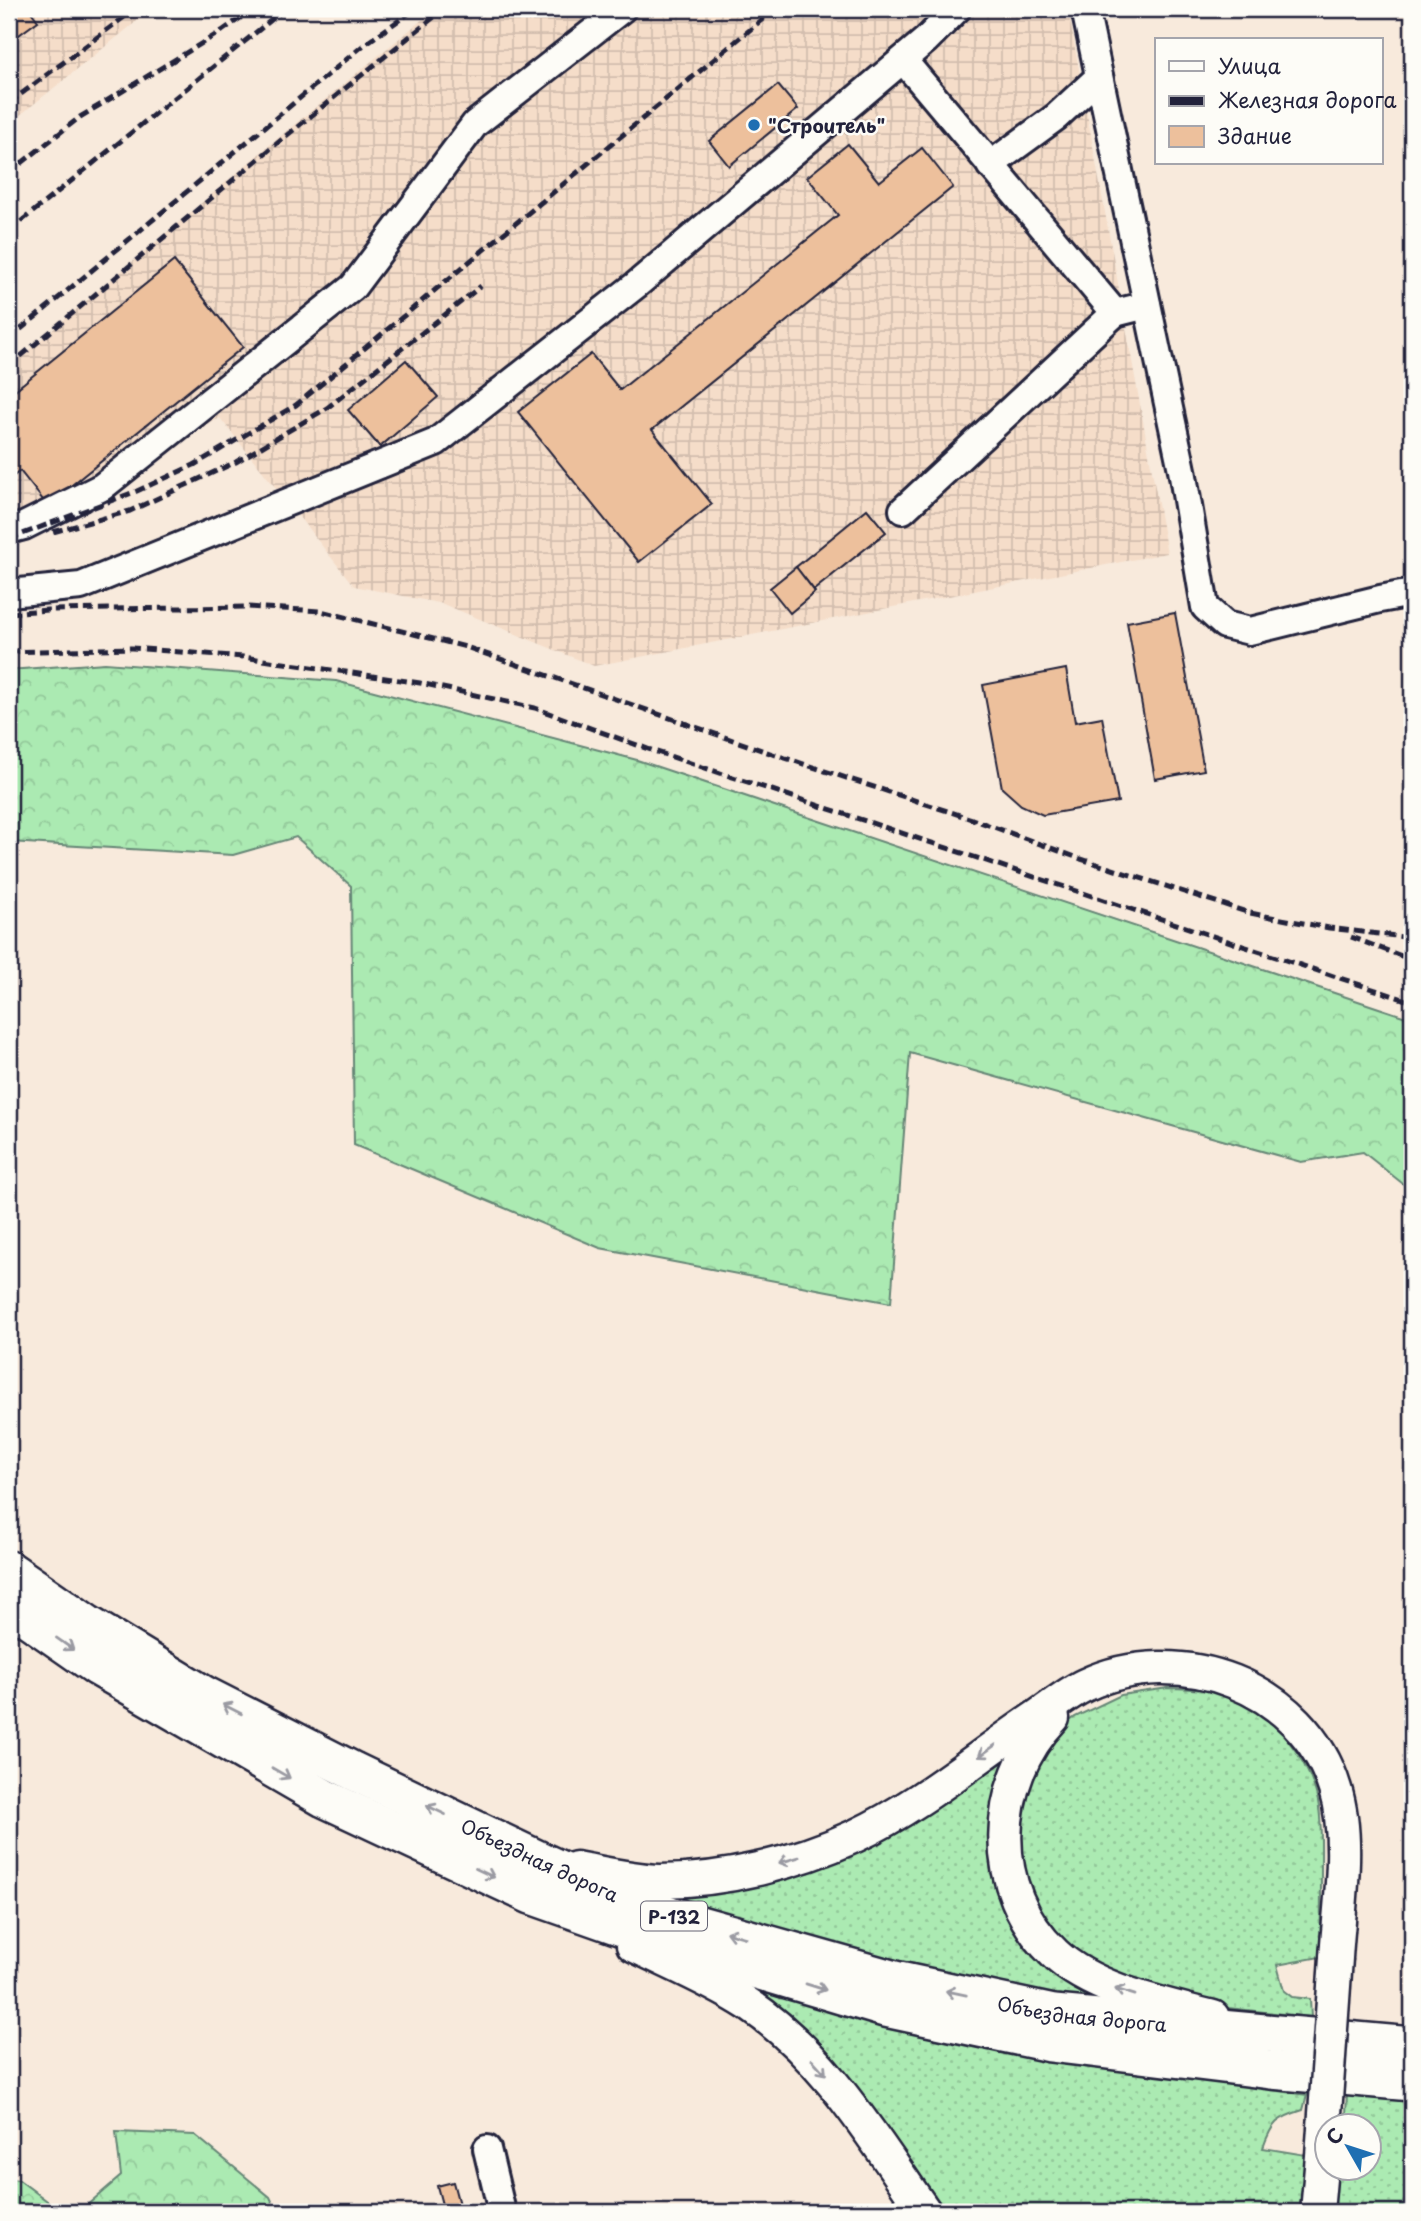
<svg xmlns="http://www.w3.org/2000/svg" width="1421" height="2221" font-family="'Playpen Sans',sans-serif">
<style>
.industrial{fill:url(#industrial-grid)}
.grass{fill:url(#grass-dots);stroke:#668676;stroke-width:2}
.forest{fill:url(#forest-crowns);stroke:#668676;stroke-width:2}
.building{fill:#edc09c;stroke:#22223b;stroke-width:2}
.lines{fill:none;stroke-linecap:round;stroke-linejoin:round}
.minor-casing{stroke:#22223b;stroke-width:32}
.major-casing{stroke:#22223b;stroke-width:37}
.highway-casing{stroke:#22223b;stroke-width:42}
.minor{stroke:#fdfcf7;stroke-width:26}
.major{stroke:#fdfcf7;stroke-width:32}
.highway{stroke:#fdfcf7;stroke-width:37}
.rail{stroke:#22223b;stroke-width:5;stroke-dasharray:10 5;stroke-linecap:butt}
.major-bridge-casing{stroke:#22223b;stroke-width:37;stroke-linecap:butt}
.major-bridge{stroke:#fdfcf7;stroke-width:32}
.oneway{stroke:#9a9aa2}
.poi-dot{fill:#1f6fb2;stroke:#fdfcf7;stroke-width:2.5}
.labels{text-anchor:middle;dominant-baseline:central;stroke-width:5;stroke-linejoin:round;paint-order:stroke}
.shield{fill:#fdfcf7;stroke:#646373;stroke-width:2}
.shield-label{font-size:18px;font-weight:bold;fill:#22223b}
.poi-label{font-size:19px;font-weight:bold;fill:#22223b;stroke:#fdfcf7;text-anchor:start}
.street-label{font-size:19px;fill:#22223b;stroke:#fdfcf7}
</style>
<defs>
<pattern id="industrial-grid" width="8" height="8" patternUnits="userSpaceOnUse" patternTransform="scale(1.75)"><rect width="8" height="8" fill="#f5ddc9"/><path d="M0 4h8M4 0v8" fill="none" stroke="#d2bdae"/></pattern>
<pattern id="grass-dots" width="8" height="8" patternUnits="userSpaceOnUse" patternTransform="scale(1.75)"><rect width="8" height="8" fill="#abeab2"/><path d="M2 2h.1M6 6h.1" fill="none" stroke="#93c89a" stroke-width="1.8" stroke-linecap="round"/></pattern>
<pattern id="forest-crowns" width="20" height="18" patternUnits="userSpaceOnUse" patternTransform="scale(1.75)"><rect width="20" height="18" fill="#abeab2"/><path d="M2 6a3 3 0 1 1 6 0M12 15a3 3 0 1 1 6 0" fill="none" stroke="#93c89a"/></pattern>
</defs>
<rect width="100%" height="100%" fill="#f8eadc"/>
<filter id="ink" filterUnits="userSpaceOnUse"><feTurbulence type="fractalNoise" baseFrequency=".0143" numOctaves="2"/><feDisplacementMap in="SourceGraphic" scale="14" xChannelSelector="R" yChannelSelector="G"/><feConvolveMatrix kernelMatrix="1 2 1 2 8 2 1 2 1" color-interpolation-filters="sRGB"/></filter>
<g filter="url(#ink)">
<!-- industrial -->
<g class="industrial">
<path d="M9,9h143l-143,115z"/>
<path d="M435,9h633l99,544 -573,113 -151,-62 -89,-18 -134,-168 -188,101 -23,4v-156l257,-219z"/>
</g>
<!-- grass -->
<g class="grass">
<path d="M1168,1688c22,0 47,2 68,11 39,16 73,61 82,102 4,21 3,43 3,64 0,31 0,61 -1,92l-43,8 7,26 8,6 18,2 1,18 -83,-9 -42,-9 -49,-14 -58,-28 -30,-28 -31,-61 4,-78 38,-61 15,-12 46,-22z"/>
<path d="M1011,1750c-10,25 -23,79 -22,105 2,35 21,77 48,101 8,7 23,11 34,16 31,14 62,28 93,42l-160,-25 -151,-38 -204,-59 43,1z"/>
<path d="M739,1985l124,36 198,39 246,35 -4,15c-26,8 -31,12 -40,38l43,7 -4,57h-357l-54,-79 -62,-77z"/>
<path d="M1347,2092l65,4v116h-79l4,-43 31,-1v-42h-14l-8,-9z"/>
</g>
<!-- forest -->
<g class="forest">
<path d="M105,663l231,18 301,79 775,259v172l-49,-39 -62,10 -391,-109 -19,250 -291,-55 -246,-103 -3,-259 -55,-49 -63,18 -224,-13v-172z"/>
<path d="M116,2132l79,3 75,62 7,15h-198l42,-36z"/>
<path d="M9,2179l10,1 43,32h-53z"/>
</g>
<!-- building -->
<g class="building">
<path d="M20,9h9l9,12 -22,16 -7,-10v-10z"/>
<path d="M778,85l20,24 -69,57 -20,-25z"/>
<path d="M848,144l31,38 43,-34 31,39 -301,243 60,74 -73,58 -121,-150 73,-58 29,36 218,-175 -31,-38z"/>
<path d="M174,261l69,86 -196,158 -27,-34 -11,9v-85z"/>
<path d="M406,360l32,37 -58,50 -32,-37z"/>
<path d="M867,509l19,23 -72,58 -18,-23z"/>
<path d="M796,567l19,25 -25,21 -20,-25z"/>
<path d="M1175,613l29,157 -49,9 -28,-157z"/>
<path d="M1066,669l9,53 27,-5 16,85 -75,13 -22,-10 -19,-17 -19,-103z"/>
<path d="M453,2182l8,30h-17l-7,-26z"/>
</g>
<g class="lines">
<!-- minor casing -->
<g class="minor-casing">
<g id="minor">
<path d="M1085,9l97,461 23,137 20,18 25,6 130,-32 32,-6"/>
<path d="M903,60l212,253 32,-8"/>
<path d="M990,165l66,-48 43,-40"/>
<path d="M903,510l212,-197"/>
<path d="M9,530l15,-4 78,-39 251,-200 122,-163 147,-115"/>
<path d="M9,593l72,-7 355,-144 200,-157 290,-245 31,-31"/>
<path d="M487,2149l15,63"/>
</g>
</g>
<!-- major casing -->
<g class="major-casing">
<g id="major">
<path d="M1053,1718c-62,65 -66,172 2,236 38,36 108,50 158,63"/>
<path d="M576,1868c27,5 56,12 84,13 65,0 136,-18 195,-45 64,-30 118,-76 177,-116 17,-11 34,-26 53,-35 94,-44 219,0 250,104 16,51 4,117 1,169"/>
<path d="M633,1945c38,19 80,36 115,59 77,52 125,134 177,208"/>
<path d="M1317,2212l5,-56"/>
</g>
</g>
<!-- highway casing -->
<g class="highway-casing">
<g id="highway">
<path id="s1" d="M9,1570l78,54 117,71 149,76 194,93 85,38 61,21 202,57 159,34 358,32"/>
<path d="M9,1605l89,62 226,131 207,97 142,50 212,63 165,35 221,27 141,12"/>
</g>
</g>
<!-- minor -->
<use href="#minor" class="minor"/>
<!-- major -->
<use href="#major" class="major"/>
<!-- highway -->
<use href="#highway" class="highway"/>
<!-- rail -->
<g class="rail">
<path d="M9,103l126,-94"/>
<path d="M9,173l71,-56 142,-86 31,-22"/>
<path d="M9,231l276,-222"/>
<path d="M9,339l356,-295 50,-35"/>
<path d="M9,366l277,-230 158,-127"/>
<path d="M53,532l77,-21 106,-49 91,-54 154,-122"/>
<path d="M9,539l128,-48 57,-26 102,-60 479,-396"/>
<path d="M9,613l38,-3 200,-3 74,4 145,36 307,107 199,65 109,40 169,54 79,15 83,10"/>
<path d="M9,652l123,-4 111,9 177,26 115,25 113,41 764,253"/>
<path d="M1351,937l61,23"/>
</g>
<!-- major-bridge casing -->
<g class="major-bridge-casing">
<path id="major-bridge" d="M1322,2156l14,-198"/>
</g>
<!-- major-bridge -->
<use href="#major-bridge" class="major-bridge"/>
</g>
<!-- one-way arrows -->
<defs><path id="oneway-shaft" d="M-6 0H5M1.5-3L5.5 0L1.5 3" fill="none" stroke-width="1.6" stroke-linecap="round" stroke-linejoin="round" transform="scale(1.75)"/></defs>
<g class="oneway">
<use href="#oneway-shaft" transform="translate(65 1644) rotate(35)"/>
<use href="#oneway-shaft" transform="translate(232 1709) rotate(-153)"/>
<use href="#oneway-shaft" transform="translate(987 1751) rotate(144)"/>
<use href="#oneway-shaft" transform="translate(281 1773) rotate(30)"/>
<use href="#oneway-shaft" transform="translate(436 1810) rotate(-154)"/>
<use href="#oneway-shaft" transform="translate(789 1860) rotate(164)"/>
<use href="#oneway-shaft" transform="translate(485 1873) rotate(25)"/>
<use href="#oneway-shaft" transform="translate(736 1935) rotate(-164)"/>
<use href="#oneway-shaft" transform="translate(816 1987) rotate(17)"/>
<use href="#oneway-shaft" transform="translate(1125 1992) rotate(-163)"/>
<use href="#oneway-shaft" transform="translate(956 1993) rotate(-168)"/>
<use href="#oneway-shaft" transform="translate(819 2067) rotate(48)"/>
</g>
</g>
<!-- markers -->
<circle class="poi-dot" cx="754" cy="125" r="7"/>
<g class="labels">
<!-- shield labels -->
<rect class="shield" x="641" y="1901.5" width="66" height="29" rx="5"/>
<g class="shield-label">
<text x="674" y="1916">Р-132</text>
</g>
<!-- poi labels -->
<g class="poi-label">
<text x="768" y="125">"Строитель"</text>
</g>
<!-- street labels -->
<g class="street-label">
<text stroke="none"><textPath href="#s1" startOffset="606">Объездная дорога</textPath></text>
<text stroke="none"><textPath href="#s1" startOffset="1172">Объездная дорога</textPath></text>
</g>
</g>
<!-- margin -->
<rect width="1421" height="2221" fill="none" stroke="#fdfcf7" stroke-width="35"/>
<rect x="18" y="18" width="1386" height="2186" fill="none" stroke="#22223b" stroke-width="2.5" filter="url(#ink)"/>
<!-- legend -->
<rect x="1155" y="38" width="228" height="126" fill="#fdfcf7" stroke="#a5a5ac" stroke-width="2"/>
<rect x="1169" y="61" width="35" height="10" fill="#fdfcf7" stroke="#a5a5ac" stroke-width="2"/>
<text x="1218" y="74" font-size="21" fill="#22223b">Улица</text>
<rect x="1169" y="96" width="35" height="10" fill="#22223b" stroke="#a5a5ac" stroke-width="2"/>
<text x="1218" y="108" font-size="21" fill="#22223b">Железная дорога</text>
<rect x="1169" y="126" width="35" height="21" fill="#edc09c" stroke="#a5a5ac" stroke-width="2"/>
<text x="1218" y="144" font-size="21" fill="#22223b">Здание</text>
<!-- north arrow -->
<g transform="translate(1348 2147) rotate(309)"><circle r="33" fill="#fdfcf7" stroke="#a5a5ac" stroke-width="2"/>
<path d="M0-5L12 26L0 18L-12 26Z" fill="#1f6fb2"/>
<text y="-10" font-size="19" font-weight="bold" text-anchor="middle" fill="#22223b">С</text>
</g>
</svg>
